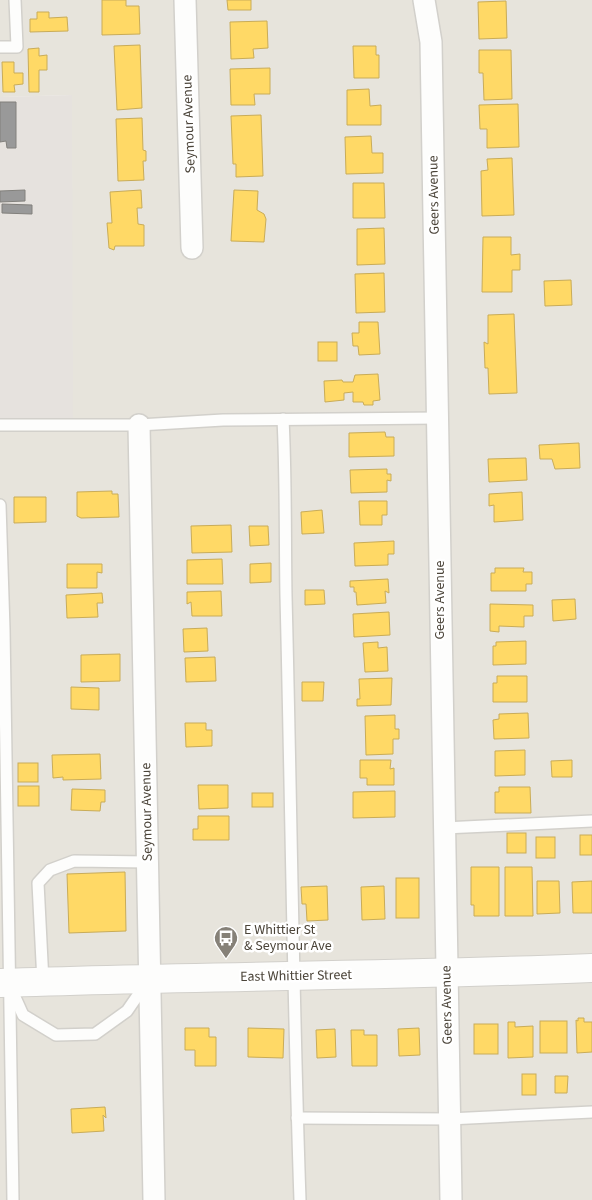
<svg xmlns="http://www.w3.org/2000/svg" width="592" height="1200" font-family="'Source Sans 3',sans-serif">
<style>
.residential{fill:#e7e4dc}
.industrial{fill:#e6e2de}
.homes{fill:#ffd966;stroke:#c9ac58}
.industry{fill:#999;stroke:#82807c}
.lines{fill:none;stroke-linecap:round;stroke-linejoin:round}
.service-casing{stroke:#d2d0cb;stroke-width:14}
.minor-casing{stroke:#d2d0cb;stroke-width:24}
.tertiary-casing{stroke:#d2d0cb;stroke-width:30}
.service{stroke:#fdfdfc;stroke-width:11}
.minor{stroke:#fdfdfc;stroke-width:21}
.tertiary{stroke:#fdfdfc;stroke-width:28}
.labels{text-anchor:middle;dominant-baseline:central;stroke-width:5;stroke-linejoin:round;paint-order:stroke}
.street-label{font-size:14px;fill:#4b4439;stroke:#fff}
.poi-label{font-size:14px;fill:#4b4439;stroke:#fff;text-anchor:start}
</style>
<rect width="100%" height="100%" fill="#f4f2ee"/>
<!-- residential -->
<path class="residential" d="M0,0h592v1200h-592v-776l71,-329 -71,2z"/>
<!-- industrial -->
<path class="industrial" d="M72,95l1,328h-73v-326z"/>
<!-- homes -->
<g class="homes">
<path d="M102,0h24v6h13l1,28 -38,1z"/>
<path d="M227,0h24v10h-23z"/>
<path d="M506,1l1,37 -28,1 -1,-37z"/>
<path d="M37,12h12v6l18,-1 1,14 -38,1v-13h7z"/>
<path d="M267,21l1,27 -15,1 1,9 -23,1 -1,-37z"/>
<path d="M140,45l2,63 -25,2 -3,-64z"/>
<path d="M353,46h23v9h3v23h-25z"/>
<path d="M39,48v8l8,-1v15h-8v22h-10l-1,-43z"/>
<path d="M479,50h32l1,49 -28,1 -1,-27h-4z"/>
<path d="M2,62h12v11h9v11l-9,1 1,7h-12z"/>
<path d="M270,68v26h-16l1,11h-24l-1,-36z"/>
<path d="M369,89l1,17 11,-1v20h-34v-35z"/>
<path d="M518,104l1,43 -32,1v-19h-7l-1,-24z"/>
<path d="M261,115l2,61 -27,1v-13h-3l-2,-48z"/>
<path d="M142,118l1,32 3,1v10h-3l1,19 -26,1 -2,-62z"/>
<path d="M371,136l1,17h11v20l-37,1 -1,-37z"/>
<path d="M512,158l2,57 -32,1 -1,-45 7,-1 -1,-11z"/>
<path d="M353,183h31l1,35h-32z"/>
<path d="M141,190l1,18h-5l1,16 6,1v21h-29l-1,4 -5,-2 -2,-25h5l-2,-31z"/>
<path d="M234,190l24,1 -1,19 7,4 2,5 -2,23 -33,-1z"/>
<path d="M384,228l1,36 -28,1v-36z"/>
<path d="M483,237h28v18l9,-1v16h-8v22h-30z"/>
<path d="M384,273l1,39 -29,1 -1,-39z"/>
<path d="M571,280l1,25 -27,1 -1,-25z"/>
<path d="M514,314l3,79 -28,1 -1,-26h-3l-1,-26 4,2v-29z"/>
<path d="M359,322h19l2,32 -21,1 -1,-9h-5l-1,-13h7z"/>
<rect x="318" y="342" width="19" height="19"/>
<path d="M378,374l2,26 -7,1v4h-9l-1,-3h-10v-10l-9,1v7l-19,2 -1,-21 18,-1 1,2h10l2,-7z"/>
<path d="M385,432l1,5h8v19l-45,1v-24z"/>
<path d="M579,443l1,25 -25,1 -3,-10h-12l-1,-14z"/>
<path d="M526,458l1,22 -38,2 -1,-23z"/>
<path d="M387,469v5h4v7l-4,-1v12l-36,1 -1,-23z"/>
<path d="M112,491v3h6l1,23 -38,1 -4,-2v-24z"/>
<path d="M522,492l1,28 -29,2v-17l-5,1v-12z"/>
<path d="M14,497h32v25l-32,1z"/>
<path d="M359,501h28v14h-5v10h-22z"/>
<path d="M322,510l2,23 -22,1 -1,-22z"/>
<path d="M231,525l1,27 -40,1 -1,-27z"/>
<path d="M249,526h19l1,19 -19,1z"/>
<path d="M394,541v13h-6v11l-33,1 -1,-23z"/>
<path d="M222,559l1,25h-36v-24z"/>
<path d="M271,563v19l-21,1v-19z"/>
<path d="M67,564h35v9l-5,-1v16h-30z"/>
<path d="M495,568h29l-1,4h9v12h-6v7h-35v-18h4z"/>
<path d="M388,579l1,14 -4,-2 1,12 -29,2 -1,-13h-2v-5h-4v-6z"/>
<path d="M305,590h19l1,14 -20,1z"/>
<path d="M221,591l1,25h-30l-1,-14 -4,2v-12z"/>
<path d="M102,593l1,10h-6l1,14 -31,1 -1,-23z"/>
<path d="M575,599l1,20 -23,2 -1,-21z"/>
<path d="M490,604l43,1v11h-9v11l-25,-1v6l-9,-1z"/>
<path d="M389,612l1,23 -36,2 -1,-23z"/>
<path d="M207,628l1,23 -24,1 -1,-23z"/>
<path d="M526,641v23l-33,1v-19h3v-4z"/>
<path d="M378,642v6l9,-1 1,24 -23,1 -2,-29z"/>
<path d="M120,654v27l-39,1v-27z"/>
<path d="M215,657l1,24 -30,1 -1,-24z"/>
<path d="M497,676h30v26h-34v-19h4z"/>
<path d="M392,678l-1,27 -34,1v-7h3l-1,-20z"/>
<path d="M302,682h22l-1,19h-21z"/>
<path d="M71,687l28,1v22l-28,-1z"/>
<path d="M528,713l1,25 -35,1 -1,-19 6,-1v-5z"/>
<path d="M395,715v14h4v10h-6v15l-27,1 -1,-39z"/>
<path d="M185,723h21v7h6v16l-26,1z"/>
<path d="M525,750v25l-30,1v-25z"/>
<path d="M100,754l1,25 -38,1v-3l-10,1 -1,-23z"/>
<path d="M360,760h31l-1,9 4,-1v17h-27v-7h-7z"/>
<path d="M572,760v17h-20l-1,-16z"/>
<rect x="18" y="763" width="20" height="19"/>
<path d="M198,785h30v23l-29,1z"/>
<rect x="18" y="786" width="21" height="20"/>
<path d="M499,787h31l1,26h-36v-21h4z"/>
<path d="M72,789l33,1v12h-4l-1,9 -29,-1z"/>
<path d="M395,791v26l-42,1v-26z"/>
<rect x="252" y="793" width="21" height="14"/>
<path d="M198,816h31v24h-36v-11h5z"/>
<rect x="507" y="833" width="19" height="20"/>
<rect x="580" y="835" width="12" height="20"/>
<rect x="536" y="837" width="19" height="21"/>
<path d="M471,867h28v49h-25v-11h-3z"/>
<path d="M505,867h27l1,49h-28z"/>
<path d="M125,872l1,59 -57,2 -2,-59z"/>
<rect x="396" y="878" width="23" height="40"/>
<path d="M537,881h22l1,32 -23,1z"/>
<path d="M592,881v32h-19l-1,-31z"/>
<path d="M327,886l1,34 -21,1 -1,-17h-4l-1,-17z"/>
<path d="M384,886l1,33 -23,1 -1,-33z"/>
<path d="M578,1018h6v4h8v30l-15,1 -1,-33 2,1z"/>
<rect x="540" y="1021" width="27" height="32"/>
<path d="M508,1022h7v5l18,-1v31l-25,1z"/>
<rect x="474" y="1024" width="24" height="30"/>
<path d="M185,1028h24v9h7v29h-21v-16h-10z"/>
<path d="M248,1028l36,1 -1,29 -35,-1z"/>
<path d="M419,1028l1,27 -21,1 -1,-27z"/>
<path d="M335,1029l1,28 -19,1 -1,-28z"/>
<path d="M351,1030h13v5h13v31h-25z"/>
<rect x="522" y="1074" width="14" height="21"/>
<path d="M555,1076h13l-1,17h-12z"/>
<path d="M105,1107l1,11 -3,-3 1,16 -32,2 -1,-24z"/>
</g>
<!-- industry -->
<g class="industry">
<path d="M0,102h16v46h-9l-1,-7 -6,1z"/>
<path d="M25,190v11l-25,1v-11z"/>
<path d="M2,204l30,1v9l-30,-1z"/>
</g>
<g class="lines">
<!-- service casing -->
<g class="service-casing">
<g id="service">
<path d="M0,47h17l-2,-47"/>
<path d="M283,419c3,59 2,118 3,177 5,201 7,403 14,604"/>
<path d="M0,425h139l84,-5 216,-2"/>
<path d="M0,505l4,124 9,571"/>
<path d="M444,828l148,-7"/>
<path d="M43,982l-5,-99 12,-13 24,-9 74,1"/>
<path d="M10,986l13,29 33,20 39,-1 32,-23 20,-29"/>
<path d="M297,1118l152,1 143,-7"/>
</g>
</g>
<!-- minor casing -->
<g class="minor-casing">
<g id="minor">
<path d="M185,0l7,248"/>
<path d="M424,0l7,42 20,1158"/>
<path d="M139,425l15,775"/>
</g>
</g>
<!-- tertiary casing -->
<g class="tertiary-casing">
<path id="tertiary" d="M0,983c197,-7 395,-7 592,-15"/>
</g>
<!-- service -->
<use href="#service" class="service"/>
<!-- minor -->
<use href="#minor" class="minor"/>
<!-- tertiary -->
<use href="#tertiary" class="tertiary"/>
</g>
<!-- icons -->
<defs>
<g id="bus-pin" transform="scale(1.25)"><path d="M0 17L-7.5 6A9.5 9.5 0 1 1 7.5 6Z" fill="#868178" stroke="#fff"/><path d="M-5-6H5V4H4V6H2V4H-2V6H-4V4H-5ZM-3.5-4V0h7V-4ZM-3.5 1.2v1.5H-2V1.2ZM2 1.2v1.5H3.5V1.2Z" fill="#fff"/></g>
</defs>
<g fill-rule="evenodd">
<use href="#bus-pin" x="226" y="938"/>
</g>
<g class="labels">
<!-- street labels -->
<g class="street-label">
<text transform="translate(189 124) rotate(-92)">Seymour Avenue</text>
<text transform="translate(434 195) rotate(-91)">Geers Avenue</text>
<text transform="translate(440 600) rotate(-90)">Geers Avenue</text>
<text transform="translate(147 812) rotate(-91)">Seymour Avenue</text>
<text transform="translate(296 976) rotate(-1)">East Whittier Street</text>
<text transform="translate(447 1005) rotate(-91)">Geers Avenue</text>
</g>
<!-- poi labels -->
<g class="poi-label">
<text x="244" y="930">E Whittier St<tspan x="244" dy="16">&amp; Seymour Ave</tspan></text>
</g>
</g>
</svg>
